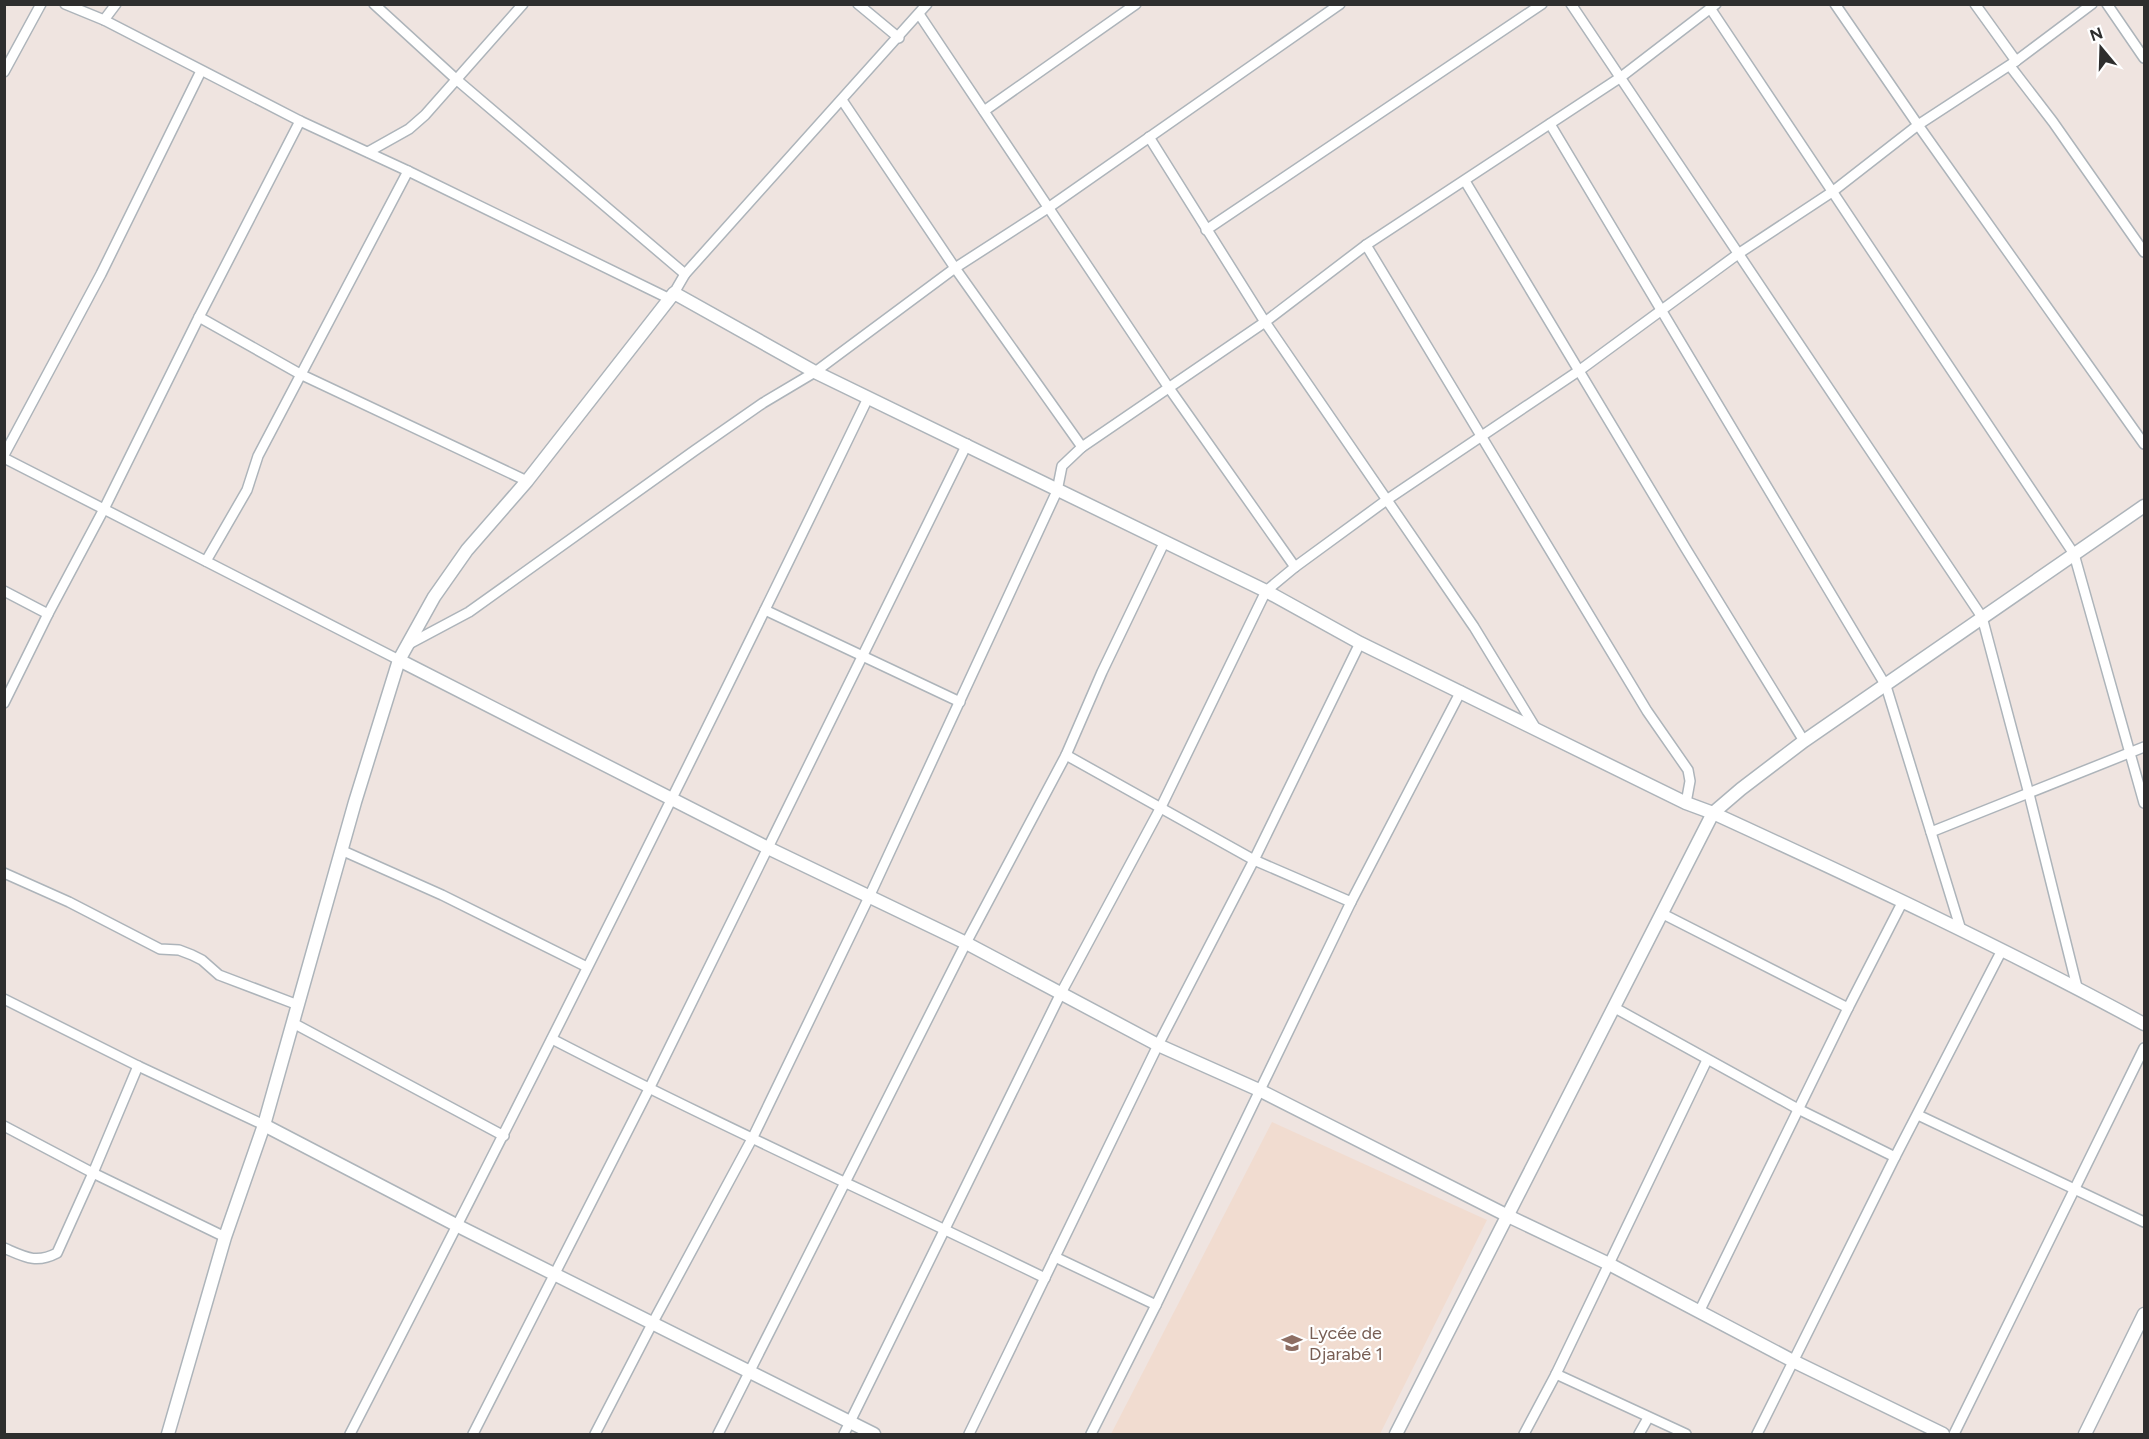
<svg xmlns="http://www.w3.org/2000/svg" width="2149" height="1439" font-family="Figtree,sans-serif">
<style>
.education{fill:#f1dcd0}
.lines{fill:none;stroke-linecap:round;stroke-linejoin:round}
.street-casing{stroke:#adb4ba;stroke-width:12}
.secondary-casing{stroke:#adb4ba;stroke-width:15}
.street{stroke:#fff;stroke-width:9}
.secondary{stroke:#fff;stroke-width:12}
.labels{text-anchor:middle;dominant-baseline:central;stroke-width:4.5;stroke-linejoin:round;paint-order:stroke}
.education-label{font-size:18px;fill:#785e54;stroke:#fff;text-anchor:start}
</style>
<rect width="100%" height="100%" fill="#efe4e0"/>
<!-- education -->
<path class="education" d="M1272,1122l215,98 -107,214h-269z"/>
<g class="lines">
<!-- street casing -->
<g class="street-casing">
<g id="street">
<path d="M65,4l39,16 196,101 108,50 262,128"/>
<path d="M374,4l83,76 228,194"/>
<path d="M858,4l41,34"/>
<path d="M1571,4l411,613 47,177 48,193"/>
<path d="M1835,4l83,121 226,319"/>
<path d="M1975,4l41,57"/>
<path d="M2107,4l37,54"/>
<path d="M1710,8l364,546 70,249"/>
<path d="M919,14l250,374 126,179"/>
<path d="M104,20l12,-16"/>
<path d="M2010,66l43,56 91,130"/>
<path d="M4,72l37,-68"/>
<path d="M842,100l113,168 127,179"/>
<path d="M984,111l152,-107"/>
<path d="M1550,124l336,562 75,244"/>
<path d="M1149,137l116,185 209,305 61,100"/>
<path d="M368,152l41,-23 16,-14 98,-111"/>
<path d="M1465,181l221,368 118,192"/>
<path d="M1206,230l336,-226"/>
<path d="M1366,245l281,466 41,59 2,11 -4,22"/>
<path d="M674,293l11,-19 242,-270"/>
<path d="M199,317l101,57 227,107"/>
<path d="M4,455l97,-181 100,-203"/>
<path d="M4,458l395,202"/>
<path d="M206,561l41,-71 11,-34 150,-285"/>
<path d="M4,591l44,23"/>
<path d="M765,610l195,92"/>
<path d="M409,644l60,-32 225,-161 69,-48 52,-31 140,-104 93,-60 292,-204"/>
<path d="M4,703l44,-89 56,-105 95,-192 101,-196"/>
<path d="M1066,755l188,105 97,42"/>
<path d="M1931,832l213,-85"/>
<path d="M341,850l101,45 145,72"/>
<path d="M4,873l65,29 91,47 19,1 13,5 10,5 17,15 79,30"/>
<path d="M1663,914l185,94"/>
<path d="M4,999l134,67 126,59"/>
<path d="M1615,1008l183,101 97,48"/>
<path d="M293,1023l211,113"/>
<path d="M552,1039c162,84 329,159 493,239"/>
<path d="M1918,1115l226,107"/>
<path d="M4,1126l89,47 132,64"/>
<path d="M4,1248c21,9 32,16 53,5l36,-80 45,-107"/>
<path d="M1055,1257l101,48"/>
<path d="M1699,1312l149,-304 55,-107"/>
<path d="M1556,1374l130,60"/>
<path d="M350,1434c177,-343 350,-688 518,-1036"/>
<path d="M473,1434l176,-345 318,-645"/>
<path d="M595,1434l57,-110 101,-187 116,-240 188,-406 5,-25 20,-19 183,-125 101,-77 255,-168 95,-73"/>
<path d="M718,1434l248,-491 100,-188 36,-83 62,-129"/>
<path d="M844,1434l217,-441 100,-186 105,-216 29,-24 93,-68 192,-129 158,-116 94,-62 86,-67 98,-64 76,-57"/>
<path d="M969,1434l189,-389 96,-185 106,-217"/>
<path d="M1091,1434l65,-129 195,-403 110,-211"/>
<path d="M1524,1434l32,-60 151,-314"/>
<path d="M1639,1434l9,-16"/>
<path d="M1757,1434l138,-277 107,-207"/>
<path d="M1954,1434l190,-386"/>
</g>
</g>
<!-- secondary casing -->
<g class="secondary-casing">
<g id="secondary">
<path d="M399,660l369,188 198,95 192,102 101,45 249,126 101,48 184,97 150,73"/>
<path d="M264,1125l194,101 416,208"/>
<path d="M168,1434l57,-197 39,-112 91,-323 44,-142 35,-63 33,-47 60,-69 147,-188 141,79 451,219 94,52 326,160 27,10c146,67 291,135 431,211"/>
<path d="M1396,1434l317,-621 28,-24 63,-48 340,-235"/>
<path d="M2085,1434l59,-120"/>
</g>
</g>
<!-- street -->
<use href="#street" class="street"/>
<!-- secondary -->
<use href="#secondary" class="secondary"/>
</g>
<!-- icons -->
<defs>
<g id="university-bare" transform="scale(1.62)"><path d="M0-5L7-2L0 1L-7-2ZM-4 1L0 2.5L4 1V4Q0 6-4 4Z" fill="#8d6e63" stroke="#fff" stroke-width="2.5" paint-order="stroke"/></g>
</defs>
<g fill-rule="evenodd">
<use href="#university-bare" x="1292" y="1343"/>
</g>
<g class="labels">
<!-- education labels -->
<g class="education-label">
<text x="1309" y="1333">Lycée de<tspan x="1309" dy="21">Djarabé 1</tspan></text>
</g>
</g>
<!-- border -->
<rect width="2149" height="1439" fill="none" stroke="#2e2e2e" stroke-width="12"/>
<!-- north arrow -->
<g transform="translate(2101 48) rotate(341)" stroke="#ffffff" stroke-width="4.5" paint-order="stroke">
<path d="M0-4.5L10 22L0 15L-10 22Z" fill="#2e2e2e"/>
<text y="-9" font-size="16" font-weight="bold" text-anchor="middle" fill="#2e2e2e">N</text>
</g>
</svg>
